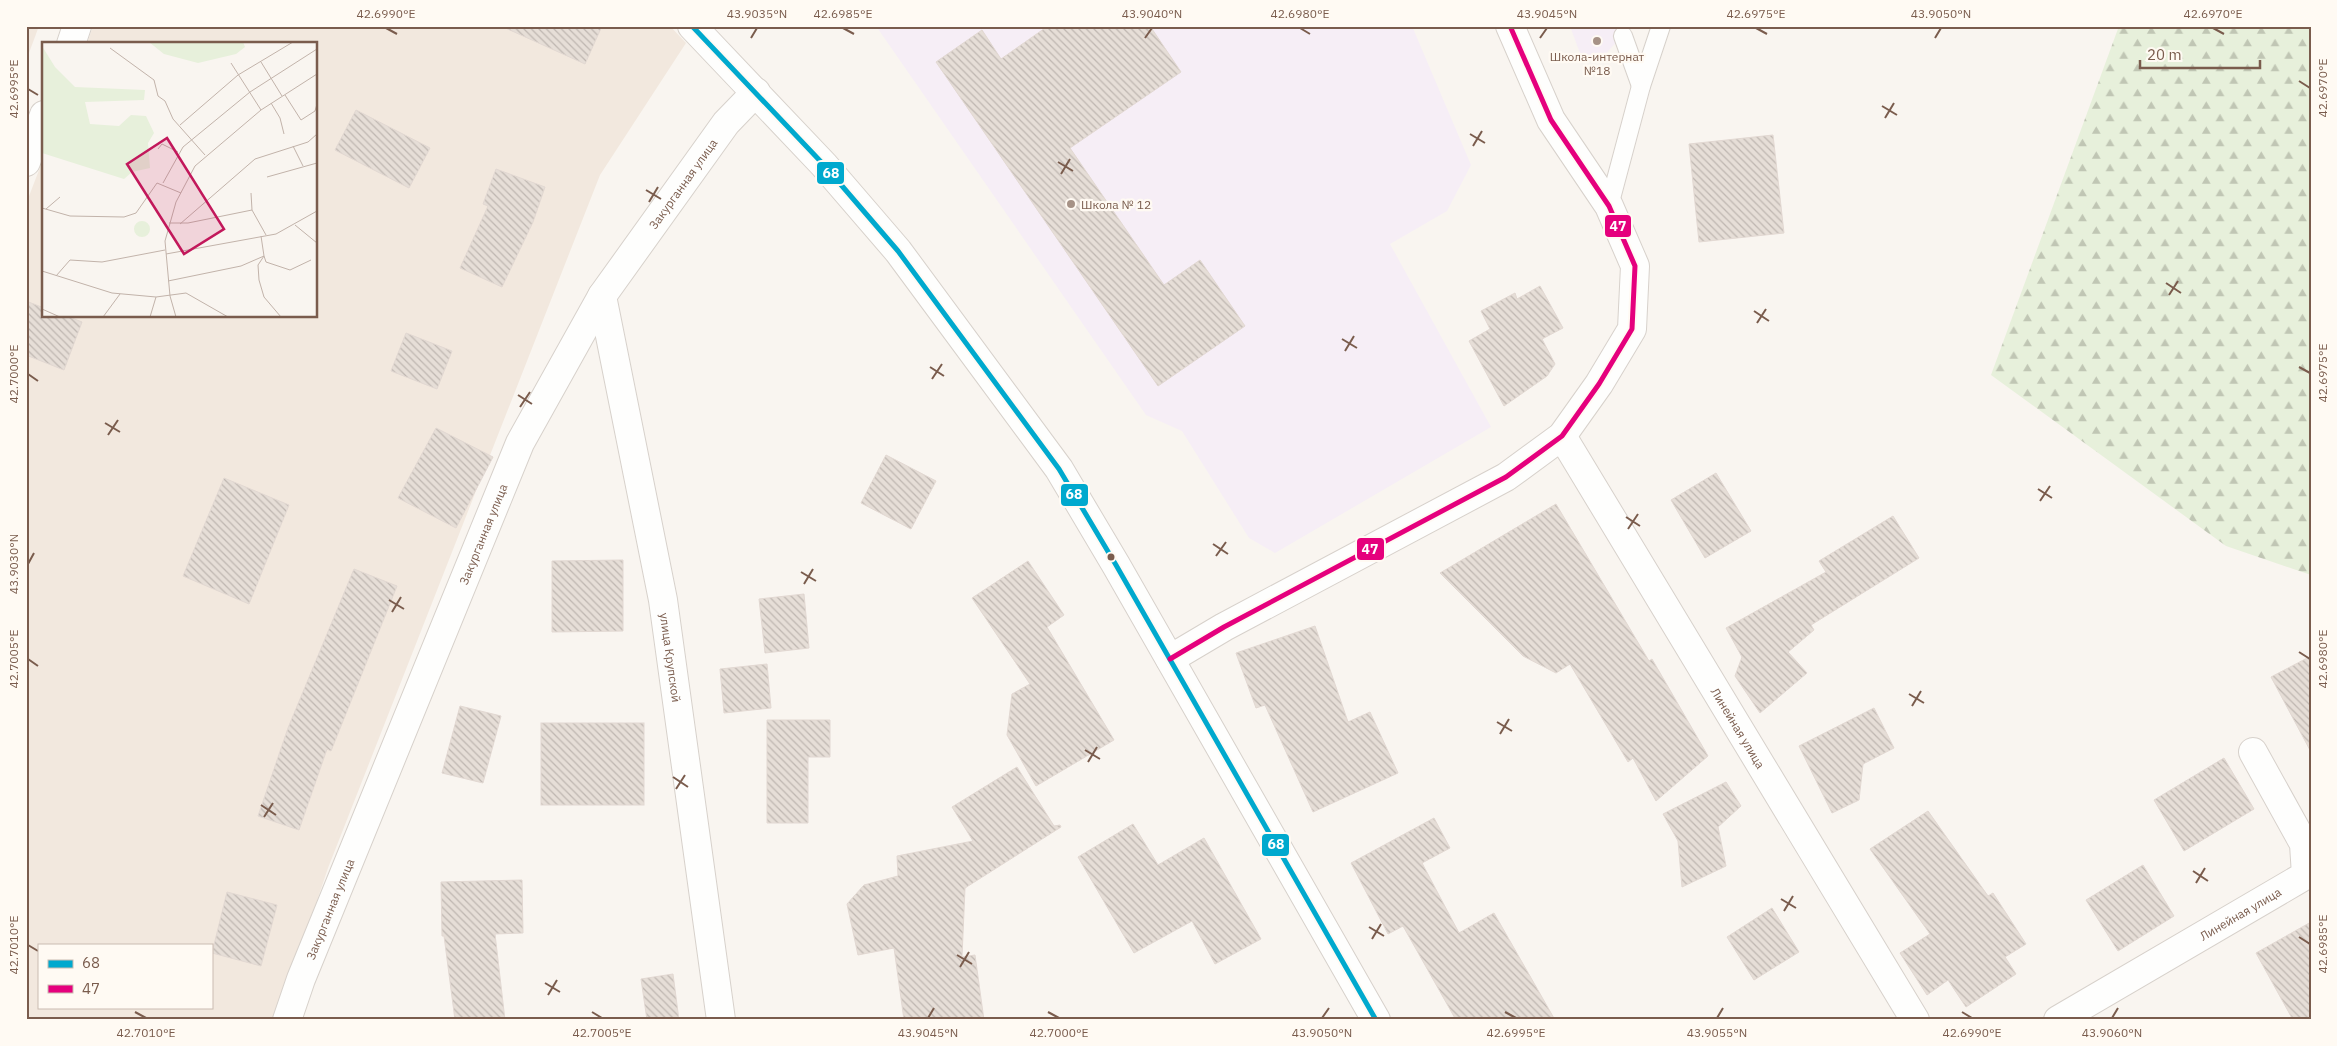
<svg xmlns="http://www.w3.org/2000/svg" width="2337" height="1046" font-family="'IBM Plex Sans',sans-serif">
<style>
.residential{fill:#f2e8de;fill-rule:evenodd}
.education{fill:#f6eef6}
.forest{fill:url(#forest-firs)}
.building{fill:url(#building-back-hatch);stroke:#e2d8d2}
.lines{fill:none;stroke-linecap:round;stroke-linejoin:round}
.service-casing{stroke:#d7d1cb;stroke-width:20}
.minor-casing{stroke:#d7d1cb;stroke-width:30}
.service{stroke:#fefefd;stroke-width:18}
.minor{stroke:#fefefd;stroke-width:28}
.bus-1-casing{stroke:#fffaf3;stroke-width:9}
.bus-2-casing{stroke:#fffaf3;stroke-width:9}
.bus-1{stroke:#00a9ce;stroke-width:5}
.bus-2{stroke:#e5007d;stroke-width:5}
.ticks{fill:none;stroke:#7a5c4d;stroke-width:2}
.poi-dot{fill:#a69286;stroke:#fffaf3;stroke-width:2}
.bus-dot{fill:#7a5c4d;stroke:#fffaf3;stroke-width:2}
.labels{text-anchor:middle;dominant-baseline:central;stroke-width:4.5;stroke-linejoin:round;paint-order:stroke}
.poi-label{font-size:12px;fill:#7a5c4d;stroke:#fffaf3}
.street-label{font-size:12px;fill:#7a5c4d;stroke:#fffaf3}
.inset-road{fill:none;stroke:#c2b3aa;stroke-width:1}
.view{fill:#c2185b;fill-opacity:0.15;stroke:#c2185b;stroke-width:2.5}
.inset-edge{fill:none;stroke:#7a5c4d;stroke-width:2.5}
.line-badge{stroke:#fffaf3;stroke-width:2}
.badge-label{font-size:14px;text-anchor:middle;font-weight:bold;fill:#fff}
.neatline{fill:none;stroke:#7a5c4d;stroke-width:2}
.ticks-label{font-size:12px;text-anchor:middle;fill:#7a5c4d}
</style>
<defs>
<pattern id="forest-firs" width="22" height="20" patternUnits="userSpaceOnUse" patternTransform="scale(1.25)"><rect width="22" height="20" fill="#e7f0db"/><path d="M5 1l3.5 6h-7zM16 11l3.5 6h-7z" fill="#c0c6b4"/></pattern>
<pattern id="building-back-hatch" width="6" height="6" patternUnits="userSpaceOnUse" patternTransform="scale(1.25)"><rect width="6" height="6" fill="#e6ded7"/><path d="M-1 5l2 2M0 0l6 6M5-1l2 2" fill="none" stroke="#bfb7b1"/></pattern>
</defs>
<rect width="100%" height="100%" fill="#f9f5f0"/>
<!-- residential -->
<g class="residential">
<path d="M26,26h13l-13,35z"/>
<path d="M93,26h577l16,17 -86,132 -272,693 -51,152h-251v-816l18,-47v159h272v-272h-229zM39,945h172v62h-172z"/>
</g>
<!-- education -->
<g class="education">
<path d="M876,26h536l59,139 -24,46 -57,33 101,183 -216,126 -26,-15 -67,-107 -36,-16z"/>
<path d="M1570,26h61l-31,34 -19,-4z"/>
</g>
<!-- forest -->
<path class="forest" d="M2119,26h192v549l-85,-29 -235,-171z"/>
<!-- building -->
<g class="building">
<path d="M501,26h101l-17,38z"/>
<path d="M1048,26h102l31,46 -111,76 94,137 36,-25 45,66 -87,60 -222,-324 46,-32 19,29z"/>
<path d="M356,110l74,38 -21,40 -74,-38z"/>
<path d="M1773,135l11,98 -85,9 -10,-98z"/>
<path d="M496,169l49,18 -12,35 -31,65 -42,-19 28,-62 -5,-2z"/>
<path d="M1540,286l23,42 -21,11 13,25 -8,12 -43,30 -35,-65 21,-12 -9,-18 34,-18 2,6z"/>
<path d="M26,301l18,7v8h23l15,6 -18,48 -38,-15z"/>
<path d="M406,333l46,18 -15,38 -46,-18z"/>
<path d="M436,428l57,29 -37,71 -58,-30z"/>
<path d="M886,455l50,26 -25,48 -50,-26z"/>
<path d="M1716,473l35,58 -46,27 -34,-58z"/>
<path d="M224,478l65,27 -40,99 -66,-28z"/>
<path d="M1556,504l93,157 3,-2 56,97 -52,45 -23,-43 -5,4 -58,-98 -14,9 -33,-17 -83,-83z"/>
<path d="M1893,516l26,42 -108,67 3,5 -26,22 19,21 -47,40 -25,-37 7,-19 -16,-29 100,-56 -7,-11z"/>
<path d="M623,560v71l-71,1v-71z"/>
<path d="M1028,561l36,54 -17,12 67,113 -78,46 -29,-51 5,-41 18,-10 -58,-86z"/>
<path d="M354,569l43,17 -66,165 -4,-2 -28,81 -41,-14 30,-88z"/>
<path d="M804,594l5,54 -44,5 -6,-54z"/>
<path d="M1315,626l33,96 22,-10 28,61 -85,39 -48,-107 -9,3 -20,-55z"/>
<path d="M2311,656v96l-40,-75z"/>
<path d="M767,664l4,44 -47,5 -4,-44z"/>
<path d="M460,706l41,10 -18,67 -41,-10z"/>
<path d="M1874,708l20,40 -31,16 -4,36 -27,13 -33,-67z"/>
<path d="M767,720h63v37h-22v66h-41z"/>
<rect x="541" y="723" width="103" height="82"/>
<path d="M2224,758l30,51 -70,42 -30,-51z"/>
<path d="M1017,767l37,59 6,-1 1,2 -96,61 -3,69 13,-2 9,65h-80l-10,-72 -36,7 -11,-51 17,-19 34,-9 -1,-20 76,-15 -21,-34z"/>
<path d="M1726,782l15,24 -23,21 8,39 -44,21 -4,-46 -15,-27z"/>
<path d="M1928,811l60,85 5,-3 33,51 -21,13 11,17 -50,33 -18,-27 -21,15 -27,-42 30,-19 -60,-85z"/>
<path d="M1434,818l16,30 -28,15 37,70 35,-20 61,107h-99l-53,-94 -15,8 -37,-71z"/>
<path d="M1133,824l25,41 46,-27 57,101 -46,25 -23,-43 -58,32 -56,-96z"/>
<path d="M2143,865l31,51 -56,35 -32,-51z"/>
<path d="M522,880l1,53 -28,1 10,86h-50l-11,-84h-2l-1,-54z"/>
<path d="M227,892l50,13 -16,61 -49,-13z"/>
<path d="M1772,908l27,44 -45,28 -27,-43z"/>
<path d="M2311,922v98h-18l-37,-67z"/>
<path d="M673,974l6,46h-32l-6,-41z"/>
</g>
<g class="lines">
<!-- service casing -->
<g class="service-casing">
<g id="service">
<path d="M1623,36l18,50"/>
<path d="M1609,206l32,-120 20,-60"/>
</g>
</g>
<!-- minor casing -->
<g class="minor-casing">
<g id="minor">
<path d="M692,26l132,139 74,86 161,218 57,96 260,455"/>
<path d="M71,44l6,-18"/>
<path d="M26,162l18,-47"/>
<path id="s1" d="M602,296l61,304 58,420"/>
<path id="s2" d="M1562,436l353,584"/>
<path d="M1170,659l54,-32 282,-150 56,-41 37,-52 33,-55 3,-63 -26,-60 -58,-86 -41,-94"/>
<path id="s3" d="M287,1020l14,-41 219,-536 82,-147 124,-173 30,-31"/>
<path id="s4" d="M2058,1020l248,-145 -2,-31 -51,-92"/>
</g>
</g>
<!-- service -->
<use href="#service" class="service"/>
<!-- minor -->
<use href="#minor" class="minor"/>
<!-- bus-1 casing -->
<g class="bus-1-casing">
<path id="bus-1" d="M692,26l132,139 74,86 161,218 57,96 260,455"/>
</g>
<!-- bus-2 casing -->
<g class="bus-2-casing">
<path id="bus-2" d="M1170,659l54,-32 282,-150 56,-41 37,-52 33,-55 3,-63 -26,-60 -58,-86 -41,-94"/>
</g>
<!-- bus-1 -->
<use href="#bus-1" class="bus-1"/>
<!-- bus-2 -->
<use href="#bus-2" class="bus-2"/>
</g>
<!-- ticks -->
<path class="ticks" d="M386,28l11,6M843,28l11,6M1300,28l10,6M1756,28l11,6M2213,28l11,6M751,38l6,-10M1145,38l7,-10M1540,38l7,-10M1935,38l6,-10M2299,81l11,7M28,89l10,6M1882,106l15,9M1885,118l9,-15M1470,134l15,9M1473,146l9,-15M1058,162l15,9M1061,174l9,-15M646,190l15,9M649,202l9,-15M2166,283l15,10M2169,295l9,-14M1754,311l15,10M1757,323l9,-14M1342,339l15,9M1345,351l9,-15M930,367l14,9M2299,367l11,6M28,374l10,7M932,379l10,-15M518,395l14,9M520,407l10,-15M105,423l15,9M108,435l10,-15M2038,489l14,9M2040,501l10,-15M1626,517l14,9M1628,529l10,-15M1213,544l15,10M1216,556l10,-14M28,564l6,-11M801,572l15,9M804,584l9,-15M389,600l15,9M392,612l9,-15M2299,652l11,7M28,659l10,7M1909,694l15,9M1912,706l9,-15M1497,722l15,9M1500,734l9,-15M1085,750l15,9M1088,762l9,-15M673,777l15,10M676,789l9,-14M261,805l15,10M264,817l9,-14M2193,871l15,10M2196,883l9,-15M1781,899l15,9M1784,911l9,-15M1369,927l15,9M2299,937l11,7M1372,939l9,-15M28,945l10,6M957,955l15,9M960,967l9,-15M545,983l15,9M548,995l9,-15M135,1012l11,6M592,1012l10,6M1048,1012l11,6M1505,1012l11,6M1962,1012l10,6M928,1018l6,-10M1322,1018l7,-10M1717,1018l6,-10M2112,1018l6,-10"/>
<!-- markers -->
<g class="poi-dot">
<circle cx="1597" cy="41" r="5"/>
<circle cx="1071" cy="204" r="5"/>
</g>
<circle class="bus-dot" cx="1111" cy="557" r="4.5"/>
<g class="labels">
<!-- poi labels -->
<g class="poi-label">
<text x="1597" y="56">Школа-интернат<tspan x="1597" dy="14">№18</tspan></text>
<text x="1081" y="204" text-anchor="start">Школа № 12</text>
</g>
<!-- street labels -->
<g class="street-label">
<text stroke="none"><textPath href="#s3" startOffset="929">Закурганная улица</textPath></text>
<text stroke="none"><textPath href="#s3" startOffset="524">Закурганная улица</textPath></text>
<text stroke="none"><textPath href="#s1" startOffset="368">улица Крупской</textPath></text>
<text stroke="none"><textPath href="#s2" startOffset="341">Линейная улица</textPath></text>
<text stroke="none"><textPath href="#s3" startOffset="119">Закурганная улица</textPath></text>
<text stroke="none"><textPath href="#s4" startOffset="211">Линейная улица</textPath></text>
</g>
</g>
<!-- overview -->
<g transform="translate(42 42)">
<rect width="275" height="275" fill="#f9f5f0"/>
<path d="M107,0h94l2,5 -9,7 -38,9 -34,-9zM92 187a8 8 0 1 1 16 0a8 8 0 1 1-16 0Z" fill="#e7f0db"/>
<path d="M0,4l13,21 20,20 70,3 -1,10 -59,2 5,22 29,2 12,-11 15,1 8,17 -6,10 2,25 -18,4 -8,7 -82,-26z" fill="#e7f0db"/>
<path class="inset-road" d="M68,6l44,32 4,16 7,5 8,18 32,36M219,20l21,34M189,21l30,47M243,53l16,25 14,-9 2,-7M229,61l9,15 4,16M138,83l58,-50 55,-33M251,104l10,20M116,107l4,-5 16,8M225,135l50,-14M121,141l20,-36 67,-55 67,-43M209,151l1,17 14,25M0,166l28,8 54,1 12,-4 21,-30 24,10M4,167l14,-12M127,181h19l64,-13M138,182l75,-65 53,-17 9,-8M253,183l22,18M219,194l3,20 -6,9 1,15 5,17 17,20M124,212l110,-20 41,-23M0,229l70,22 44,4 30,-4 42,24M14,234l14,-16 32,2 63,-12M126,239l73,-15 23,-10 2,6 24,8 21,-10M0,267l18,8M61,275l17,-23M108,275l6,-20M134,275l-6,-21 -5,-55 11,-39 19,-36 66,-56 56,-36"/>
<path class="view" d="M125,96l57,91 -40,25 -57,-90z"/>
<rect width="275" height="275" class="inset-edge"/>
</g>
<g class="line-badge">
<rect x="816" y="161" width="29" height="24" rx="5" fill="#00a9ce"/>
<rect x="1604" y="214" width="28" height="24" rx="5" fill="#e5007d"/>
<rect x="1060" y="483" width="29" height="24" rx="5" fill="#00a9ce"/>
<rect x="1356" y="537" width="29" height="24" rx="5" fill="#e5007d"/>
<rect x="1261" y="833" width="29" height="24" rx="5" fill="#00a9ce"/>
</g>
<g class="badge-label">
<text x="831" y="178">68</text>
<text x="1618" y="231">47</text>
<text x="1074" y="499">68</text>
<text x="1370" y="554">47</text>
<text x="1276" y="849">68</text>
</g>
<!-- border -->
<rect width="2337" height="1046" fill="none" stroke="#fffaf3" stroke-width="55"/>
<!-- legend -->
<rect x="38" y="944" width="175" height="65" fill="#fffaf3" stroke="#cabbb1"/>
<rect x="48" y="960" width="25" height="8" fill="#00a9ce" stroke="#cabbb1"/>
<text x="82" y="968" font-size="15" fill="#7a5c4d">68</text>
<rect x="48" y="985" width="25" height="8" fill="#e5007d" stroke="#cabbb1"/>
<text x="82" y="994" font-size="15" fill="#7a5c4d">47</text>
<!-- scale -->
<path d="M2140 60v8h120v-8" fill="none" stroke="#7a5c4d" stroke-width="2.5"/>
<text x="2147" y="60" font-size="15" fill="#7a5c4d" stroke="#fffaf3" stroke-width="4" paint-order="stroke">20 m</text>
<rect x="28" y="28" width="2282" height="990" class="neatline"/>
<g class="ticks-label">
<text x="386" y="18">42.6990°E</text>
<text x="757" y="18">43.9035°N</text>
<text x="843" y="18">42.6985°E</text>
<text x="1152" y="18">43.9040°N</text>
<text x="1300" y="18">42.6980°E</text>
<text x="1547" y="18">43.9045°N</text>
<text x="1756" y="18">42.6975°E</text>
<text x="1941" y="18">43.9050°N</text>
<text x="2213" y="18">42.6970°E</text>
<text transform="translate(2323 88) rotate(-90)" y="4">42.6970°E</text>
<text transform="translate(14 89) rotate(-90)" y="4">42.6995°E</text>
<text transform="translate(2323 373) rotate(-90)" y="4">42.6975°E</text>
<text transform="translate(14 374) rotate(-90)" y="4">42.7000°E</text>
<text transform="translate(14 564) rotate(-90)" y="4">43.9030°N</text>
<text transform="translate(2323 659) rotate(-90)" y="4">42.6980°E</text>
<text transform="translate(14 659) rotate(-90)" y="4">42.7005°E</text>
<text transform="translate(2323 944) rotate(-90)" y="4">42.6985°E</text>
<text transform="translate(14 945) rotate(-90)" y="4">42.7010°E</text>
<text x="146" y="1037">42.7010°E</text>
<text x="602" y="1037">42.7005°E</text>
<text x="928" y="1037">43.9045°N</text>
<text x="1059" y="1037">42.7000°E</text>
<text x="1322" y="1037">43.9050°N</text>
<text x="1516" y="1037">42.6995°E</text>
<text x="1717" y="1037">43.9055°N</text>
<text x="1972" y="1037">42.6990°E</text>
<text x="2112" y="1037">43.9060°N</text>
</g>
</svg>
